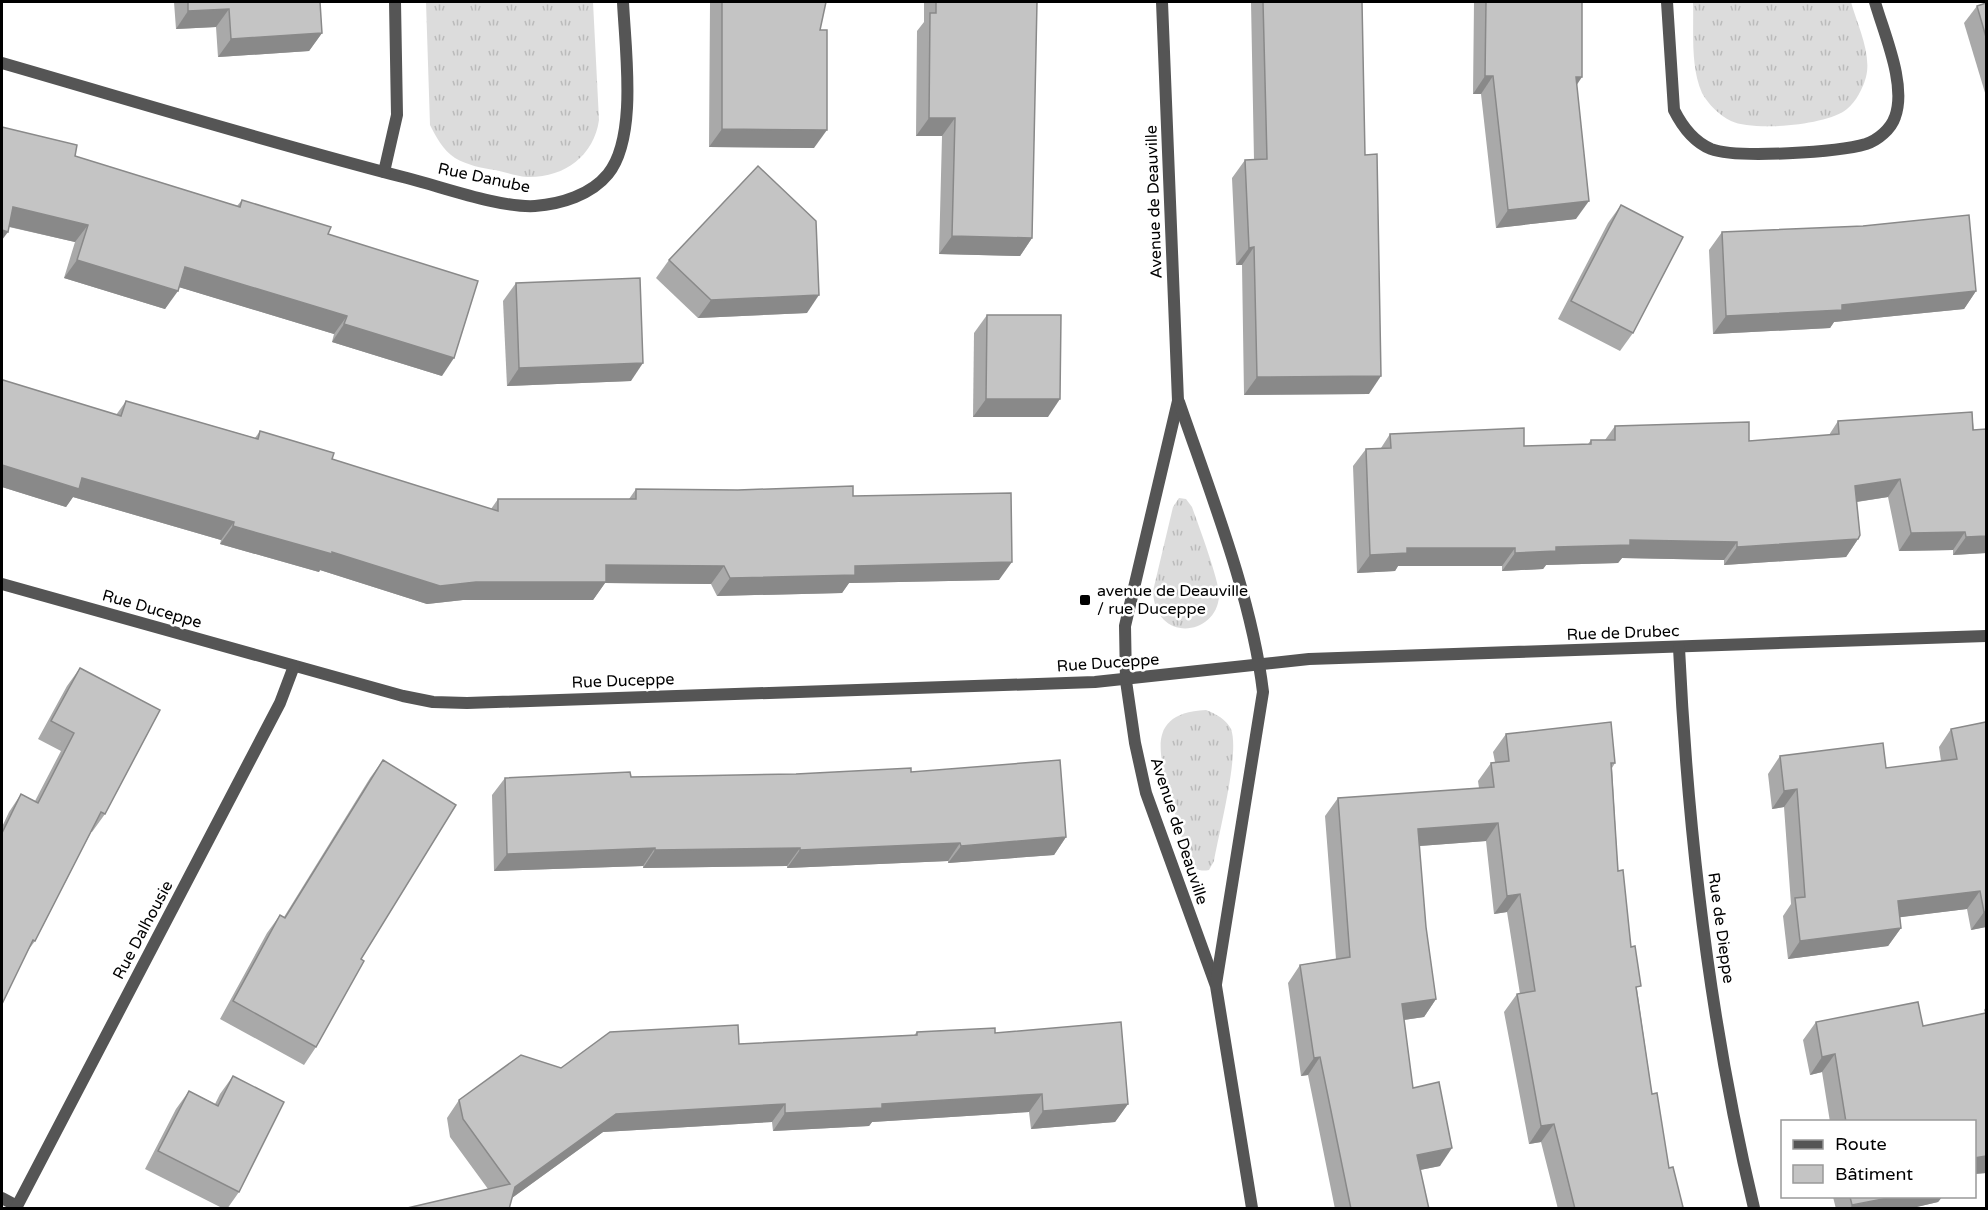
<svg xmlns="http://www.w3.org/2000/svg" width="1988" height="1210" font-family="'Varela Round',sans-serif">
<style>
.grass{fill:url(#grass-tufts)}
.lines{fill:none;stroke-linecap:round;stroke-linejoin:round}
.street{stroke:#555;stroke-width:12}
.wall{fill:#a9a9a9}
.shaded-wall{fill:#898989}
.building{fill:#c4c4c4;stroke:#898989;stroke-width:1.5}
.poi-dot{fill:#000;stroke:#fff;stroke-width:2}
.labels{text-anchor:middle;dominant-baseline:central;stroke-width:5;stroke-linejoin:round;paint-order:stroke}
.street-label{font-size:16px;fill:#000;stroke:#fff}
.poi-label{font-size:16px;fill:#000;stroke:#fff;text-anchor:start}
</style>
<defs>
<pattern id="grass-tufts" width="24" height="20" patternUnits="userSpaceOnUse" patternTransform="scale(1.5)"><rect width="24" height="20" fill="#dcdcdc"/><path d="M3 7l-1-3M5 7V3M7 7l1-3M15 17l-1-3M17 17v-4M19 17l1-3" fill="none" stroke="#bbb"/></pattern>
</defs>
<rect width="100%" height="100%" fill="#fff"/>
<!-- grass -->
<g class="grass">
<path d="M426,2h167l6,118c-5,36 -35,58 -72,57 -11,-1 -22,-5 -32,-7 -14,-2 -28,-5 -40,-12 -12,-8 -19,-21 -25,-33z"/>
<path d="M1693,2h158c6,22 21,52 15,75 -3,11 -10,25 -19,32 -19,16 -92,23 -116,12 -11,-5 -23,-17 -29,-28 -12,-27 -8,-63 -9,-91z"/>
<path d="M1179,498l7,1 6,8c6,17 28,75 27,89 -2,40 -64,48 -66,-5l20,-84z"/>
<path d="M1206,710c10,4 20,9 25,19 9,24 -12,103 -17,132l-5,9c-9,2 -15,-1 -20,-8 -7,-22 -13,-45 -19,-67 -11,-42 -24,-82 36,-85z"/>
</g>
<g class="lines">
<!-- street -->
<g class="street">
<path d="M1162,2l16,399 -53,225 1,55 9,62 11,50 70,193 36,222"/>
<path d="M1667,2l7,108c8,16 20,32 37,39 26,10 128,3 155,-5 12,-4 25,-15 29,-27 12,-32 -11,-83 -20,-115"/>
<path d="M2,63c135,39 269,80 405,115 36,9 93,30 128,28 26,-2 56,-11 73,-32 30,-37 17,-126 15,-172"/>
<path d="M384,172l13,-57 -2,-113"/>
<path d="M1179,402c31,90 73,196 84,290l-47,292"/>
<path d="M2,584l401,112 30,6 34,1 628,-21 214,-23 677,-23"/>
<path d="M1679,648c9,188 31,377 75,560"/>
<path d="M2,1198l15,8"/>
<path d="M16,1208l264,-505 14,-37"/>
</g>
</g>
<!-- wall -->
<g class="wall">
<path d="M174,2h146l2,31 -13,18 -91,6 -2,-30 -40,2z"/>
<path d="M706,2h120l-6,28 -6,118 -105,-1 1,-144h-4z"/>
<path d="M924,2h113l-5,236 -12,18 -81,-2 3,-118h-26l1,-105 7,-9z"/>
<path d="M1251,2h111l7,392 -125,1 -2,-130h-6l-4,-87 13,-18h9z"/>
<path d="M1474,2h108l-5,83 -1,134 -80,9 -15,-134h-8z"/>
<path d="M1986,3v93l-22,-73 13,-17z"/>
<path d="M2,127l73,29 162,50 5,-6 86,34 114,142 -110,-34 2,-8 -155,-47 -14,22 -101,-31 11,-36 -66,-15z"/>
<path d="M1621,205l12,128 -13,18 -62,-32 50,-96z"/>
<path d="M1722,232l254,59 -12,18 -130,13 -4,6 -117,6 -4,-84z"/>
<path d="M669,260l138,53 -109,5 -42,-40z"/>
<path d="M516,283l115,98 -124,5 -4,-85z"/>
<path d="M987,315l61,102h-75l1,-84z"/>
<path d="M3,380l113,35 10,-14 129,37 5,-7 72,28 159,50 7,-10h131l7,-10 217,7 146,84 -150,3 -7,10 -125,3 -6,-12 -106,-1 -12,17h-130l-36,4 -107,-34 -1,2 -99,-28 1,-4 -148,-43 -7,10 -64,-20v-105z"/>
<path d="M1972,412l14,141 -33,2v-5l-54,1 -11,-54 -31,5 1,37 -12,18 -122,8v-5l-102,-2 -4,5 -72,2 -3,4 -41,2v-5h-104l-3,5 -38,2 -4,-107 13,-17 15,-1 9,-14 134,12 64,-2 3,-4h14l10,-14 134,15 80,-6 9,-14z"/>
<path d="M80,668l25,146 -13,18h-1l-56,109 -9,12 -24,51v-177l7,-15 12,-18 14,7 26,-50 -23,-12 29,-53z"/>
<path d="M1986,722v205l-15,3 -4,-21 -67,8 1,11 -13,18 -100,13 -5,-43 8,-12 -7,-97 -12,2 -4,-35 12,-18 106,12 55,-7 -2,-14 12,-18z"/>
<path d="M1506,734l109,29 -3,5 6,103 13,76 21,147 17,74 14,39v2h-125l-17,-67 -12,2 -25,-132 13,-18h3l-13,-82 -13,2 -8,-73 -67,5 7,81 10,72 -12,18 -20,3 9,68 27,78 -20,4 9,39h-94l-27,-134 -7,1 -13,-93 12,-18 36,-6 -11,-143 13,-18 141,-10 -1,-7 13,-18 4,-1 -2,-10z"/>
<path d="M383,760l-22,199 -45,88 -12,18 -84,-46 47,-86 13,-18 4,2 86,-139z"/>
<path d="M911,772l155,65 -12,18 -106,8v-2l-161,7v-2l-144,2v-2l-149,5 -2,-76 13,-17 126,-1z"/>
<path d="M1986,1007v166l-12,1v-52h-144l-8,-50 -12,3 -7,-35 13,-18 107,4 62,-13 -1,-3z"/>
<path d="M917,1032l78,1 133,71 -13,18 -84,7 -2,-17 -157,10 -3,4 -96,5 -1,-9 -169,10 -91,66 -24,-9 -38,-52 -3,-19 12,-18 102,-32 178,-24 175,-9z"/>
<path d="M233,1076l6,116 -12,17h-3l-79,-40 31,-60 13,-18 26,13 5,-10z"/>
<path d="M1833,1197h109l-4,5 -30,7h-72z"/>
</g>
<!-- shaded-wall -->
<g class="shaded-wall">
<path d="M229,9l-13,18 -40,2 12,-18z"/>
<path d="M322,33l-13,18 -91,6 13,-18z"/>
<path d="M1485,76h8l-12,18h-8z"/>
<path d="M1576,77h6l-12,18z"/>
<path d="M929,118h26l-13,18h-26z"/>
<path d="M722,129l105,1 -13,18 -105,-1z"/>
<path d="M1589,201l-13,18 -80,9 12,-18z"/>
<path d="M13,207l75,18 -13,17 -73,-17z"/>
<path d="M2,230l6,2 -6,8z"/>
<path d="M952,236l80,2 -12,18 -81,-2z"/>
<path d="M1254,247l-12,18h-6l13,-17z"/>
<path d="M77,260l101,31 -13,18 -101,-31z"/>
<path d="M185,267l162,49 -13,18 -162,-49z"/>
<path d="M1976,291l-12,18 -130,13 -4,6 -117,6 13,-18z"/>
<path d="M819,295l-12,18 -109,5 13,-18z"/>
<path d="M344,324l110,34 -12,18 -110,-34z"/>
<path d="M643,363l-12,18 -124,5 12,-18z"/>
<path d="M1381,376l-12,18 -125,1 13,-18z"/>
<path d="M986,399h74l-12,18h-75z"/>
<path d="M2,465l80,13 152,44 -13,18 -148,-43 -7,10 -64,-20z"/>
<path d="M1900,479l-12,18 -46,7 13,-18z"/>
<path d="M233,526l99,26 274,13 118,1 -13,18 -106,-1 -12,17h-130l-36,4 -107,-34 -1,2 -99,-28z"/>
<path d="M1965,532l-12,18 -54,1 12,-18z"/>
<path d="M1986,536v17l-33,2 13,-18z"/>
<path d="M1858,539l-12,18 -122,8 13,-18z"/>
<path d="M1630,540l107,2 -13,18 -102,-2 -4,5 -72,2 -3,4 -41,2 13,-18 41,-6z"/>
<path d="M1407,548h108l-13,18h-104l-3,5 -38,2 13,-18z"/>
<path d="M1012,562l-13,18 -150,3 -7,10 -125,3 13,-18 125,-12z"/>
<path d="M1797,789l-13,18 -12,2 12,-18z"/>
<path d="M1498,823l-12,18 -80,6 12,-18z"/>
<path d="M1066,837l-12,18 -106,8 13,-17z"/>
<path d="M960,843l-12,18 -161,7 13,-18z"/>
<path d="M655,848l-12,18 -149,5 13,-17z"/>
<path d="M800,848l-13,18 -144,2 12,-18z"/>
<path d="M1980,891l-13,18 -81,10 12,-18z"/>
<path d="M1520,894l-13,18 -13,2 13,-18z"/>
<path d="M1984,912h2v15l-15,3z"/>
<path d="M1901,928l-13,18 -100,13 12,-18z"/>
<path d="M1436,999l-12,18 -35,5 13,-18z"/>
<path d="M1835,1054l-13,18 -12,3 12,-18z"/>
<path d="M1320,1057l-12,18 -7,1 13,-18z"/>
<path d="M1042,1094l-13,18 -157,10 -3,4 -96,5 12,-18 97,-9z"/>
<path d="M785,1104l-13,18 -169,10 -101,73 13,-18 101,-73z"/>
<path d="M1128,1104l-13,18 -84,7 12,-18z"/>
<path d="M1554,1124l-13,18 -12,2 12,-18z"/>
<path d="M1452,1148l-12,18 -35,7 12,-18z"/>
<path d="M1986,1156v17l-12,1v-16z"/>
<path d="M1893,1197h49l-4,5 -30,7h-58l2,-4z"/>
</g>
<!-- building -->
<g class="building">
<path d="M188,2h132l2,31 -91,6 -2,-30 -41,2z"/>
<path d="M722,2h104l-6,28h7v100l-105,-1z"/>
<path d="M936,2h101l-5,236 -80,-2 3,-118h-26l1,-105h6z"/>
<path d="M1263,2h99l3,153 12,-1 4,222 -124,1 -3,-130 -5,1 -4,-88 22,-1z"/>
<path d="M1486,2h96v75h-6l13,124 -81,9 -15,-134h-8z"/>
<path d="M1986,3v34l-9,-31z"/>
<path d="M2,127l75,18 -2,11 165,51 2,-7 89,27 -3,7 150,47 -24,77 -110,-34 3,-8 -162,-49 -7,24 -101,-31 11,-35 -75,-18 -5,25 -6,-2z"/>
<path d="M758,166l58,55 3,74 -108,5 -42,-40z"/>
<path d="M1621,205l62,32 -50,96 -62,-32z"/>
<path d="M1969,215l7,76 -134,14v5l-116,6 -4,-84 141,-6z"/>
<path d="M640,278l3,85 -124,5 -3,-85z"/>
<path d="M987,315h74l-1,84h-74z"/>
<path d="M3,380l118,36 5,-15 132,38 2,-8 74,22 -2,6 166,52v-12h138v-10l102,1 115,-4v10l158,-3 1,69 -157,4v9l-125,3 -6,-12 -118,-1v17h-130l-36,4 -108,-34v2l-99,-28 1,-4 -152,-44 -3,11 -77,-24v-83z"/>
<path d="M1972,412l1,18 13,-1v107l-20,1 -1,-5 -54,1 -11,-54 -45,7 5,49 -2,4 -121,8v-5l-107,-2v5l-74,2v4l-41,2v-5h-108v5l-37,2 -4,-106 25,-1 -1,-14 134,-6v18l67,-2v-4h24v-14l134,-4v19l90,-7 -1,-13z"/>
<path d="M80,668l80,42 -55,104 -4,-2 -66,129 -2,-1 -31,64v-171l19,-39 17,9 36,-70 -23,-12z"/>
<path d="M1611,722l4,41h-4l7,108 5,-1 8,77 4,-1 6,40 -5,1 16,107 5,-1 12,75 4,-1 10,40 -4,2h-104l-21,-85 -13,2 -24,-132 18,-3 -15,-97 -13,2 -9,-73 -80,6 8,98 10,72 -34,5 11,84 26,-6 13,66 -35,7 12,54h-78l-31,-152 -6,1 -14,-93 50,-8 -12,-159 156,-11 -3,-24 18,-2 -3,-27z"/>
<path d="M1986,722v190h-2l-4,-21 -82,10 3,27 -101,13 -5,-43 10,-1 -8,-108 -13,2 -4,-35 103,-13 3,25 71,-9 -6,-30z"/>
<path d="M383,760l73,45 -95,154 3,2 -48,86 -83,-46 47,-86 5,3z"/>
<path d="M1060,760l6,77 -105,9 -1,-3 -160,7v-2l-145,2v-2l-148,6 -2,-76 125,-6 1,5 165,-3 115,-6v4z"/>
<path d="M1918,1002l5,24 63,-13v143l-12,2v-36h-128l-11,-68 -13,3 -6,-35z"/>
<path d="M1121,1022l7,82 -85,7 -1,-17 -160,10v4l-97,5v-9l-169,10 -101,73 -6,22h-106l107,-25 -47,-65 -4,-19 62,-45 40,13 49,-36 128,-7 1,19 178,-9v-3l78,-4v5z"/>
<path d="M233,1076l51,26 -45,90 -81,-41 31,-60 29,15z"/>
<path d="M1850,1197h43l-41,8z"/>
</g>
<!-- markers -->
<rect class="poi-dot" x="1079" y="594" width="12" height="12" rx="3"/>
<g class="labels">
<!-- street labels -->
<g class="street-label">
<text transform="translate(484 178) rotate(12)">Rue Danube</text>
<text transform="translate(1154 202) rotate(-92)">Avenue de Deauville</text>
<text transform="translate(152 609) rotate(16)">Rue Duceppe</text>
<text transform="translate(1623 633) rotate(-2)">Rue de Drubec</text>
<text transform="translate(1108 663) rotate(-4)">Rue Duceppe</text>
<text transform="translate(623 681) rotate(-2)">Rue Duceppe</text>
<text transform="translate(1179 831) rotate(72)">Avenue de Deauville</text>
<text transform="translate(1721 928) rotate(82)">Rue de Dieppe</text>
<text transform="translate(143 930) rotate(-62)">Rue Dalhousie</text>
</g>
<!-- poi labels -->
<g class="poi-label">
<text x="1097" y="591">avenue de Deauville<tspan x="1097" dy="18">/ rue Duceppe</tspan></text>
</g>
</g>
<!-- border -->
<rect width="1988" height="1210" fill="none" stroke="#000000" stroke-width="6"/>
<!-- legend -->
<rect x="1781" y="1120" width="195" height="78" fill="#ffffff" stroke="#999999" stroke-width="1.5"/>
<rect x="1793" y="1140" width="30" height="9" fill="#555555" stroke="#999999" stroke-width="1.5"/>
<text x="1835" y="1150" font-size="18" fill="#000000">Route</text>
<rect x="1793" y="1165" width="30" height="18" fill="#c4c4c4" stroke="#999999" stroke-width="1.5"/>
<text x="1835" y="1180" font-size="18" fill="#000000">Bâtiment</text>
</svg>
